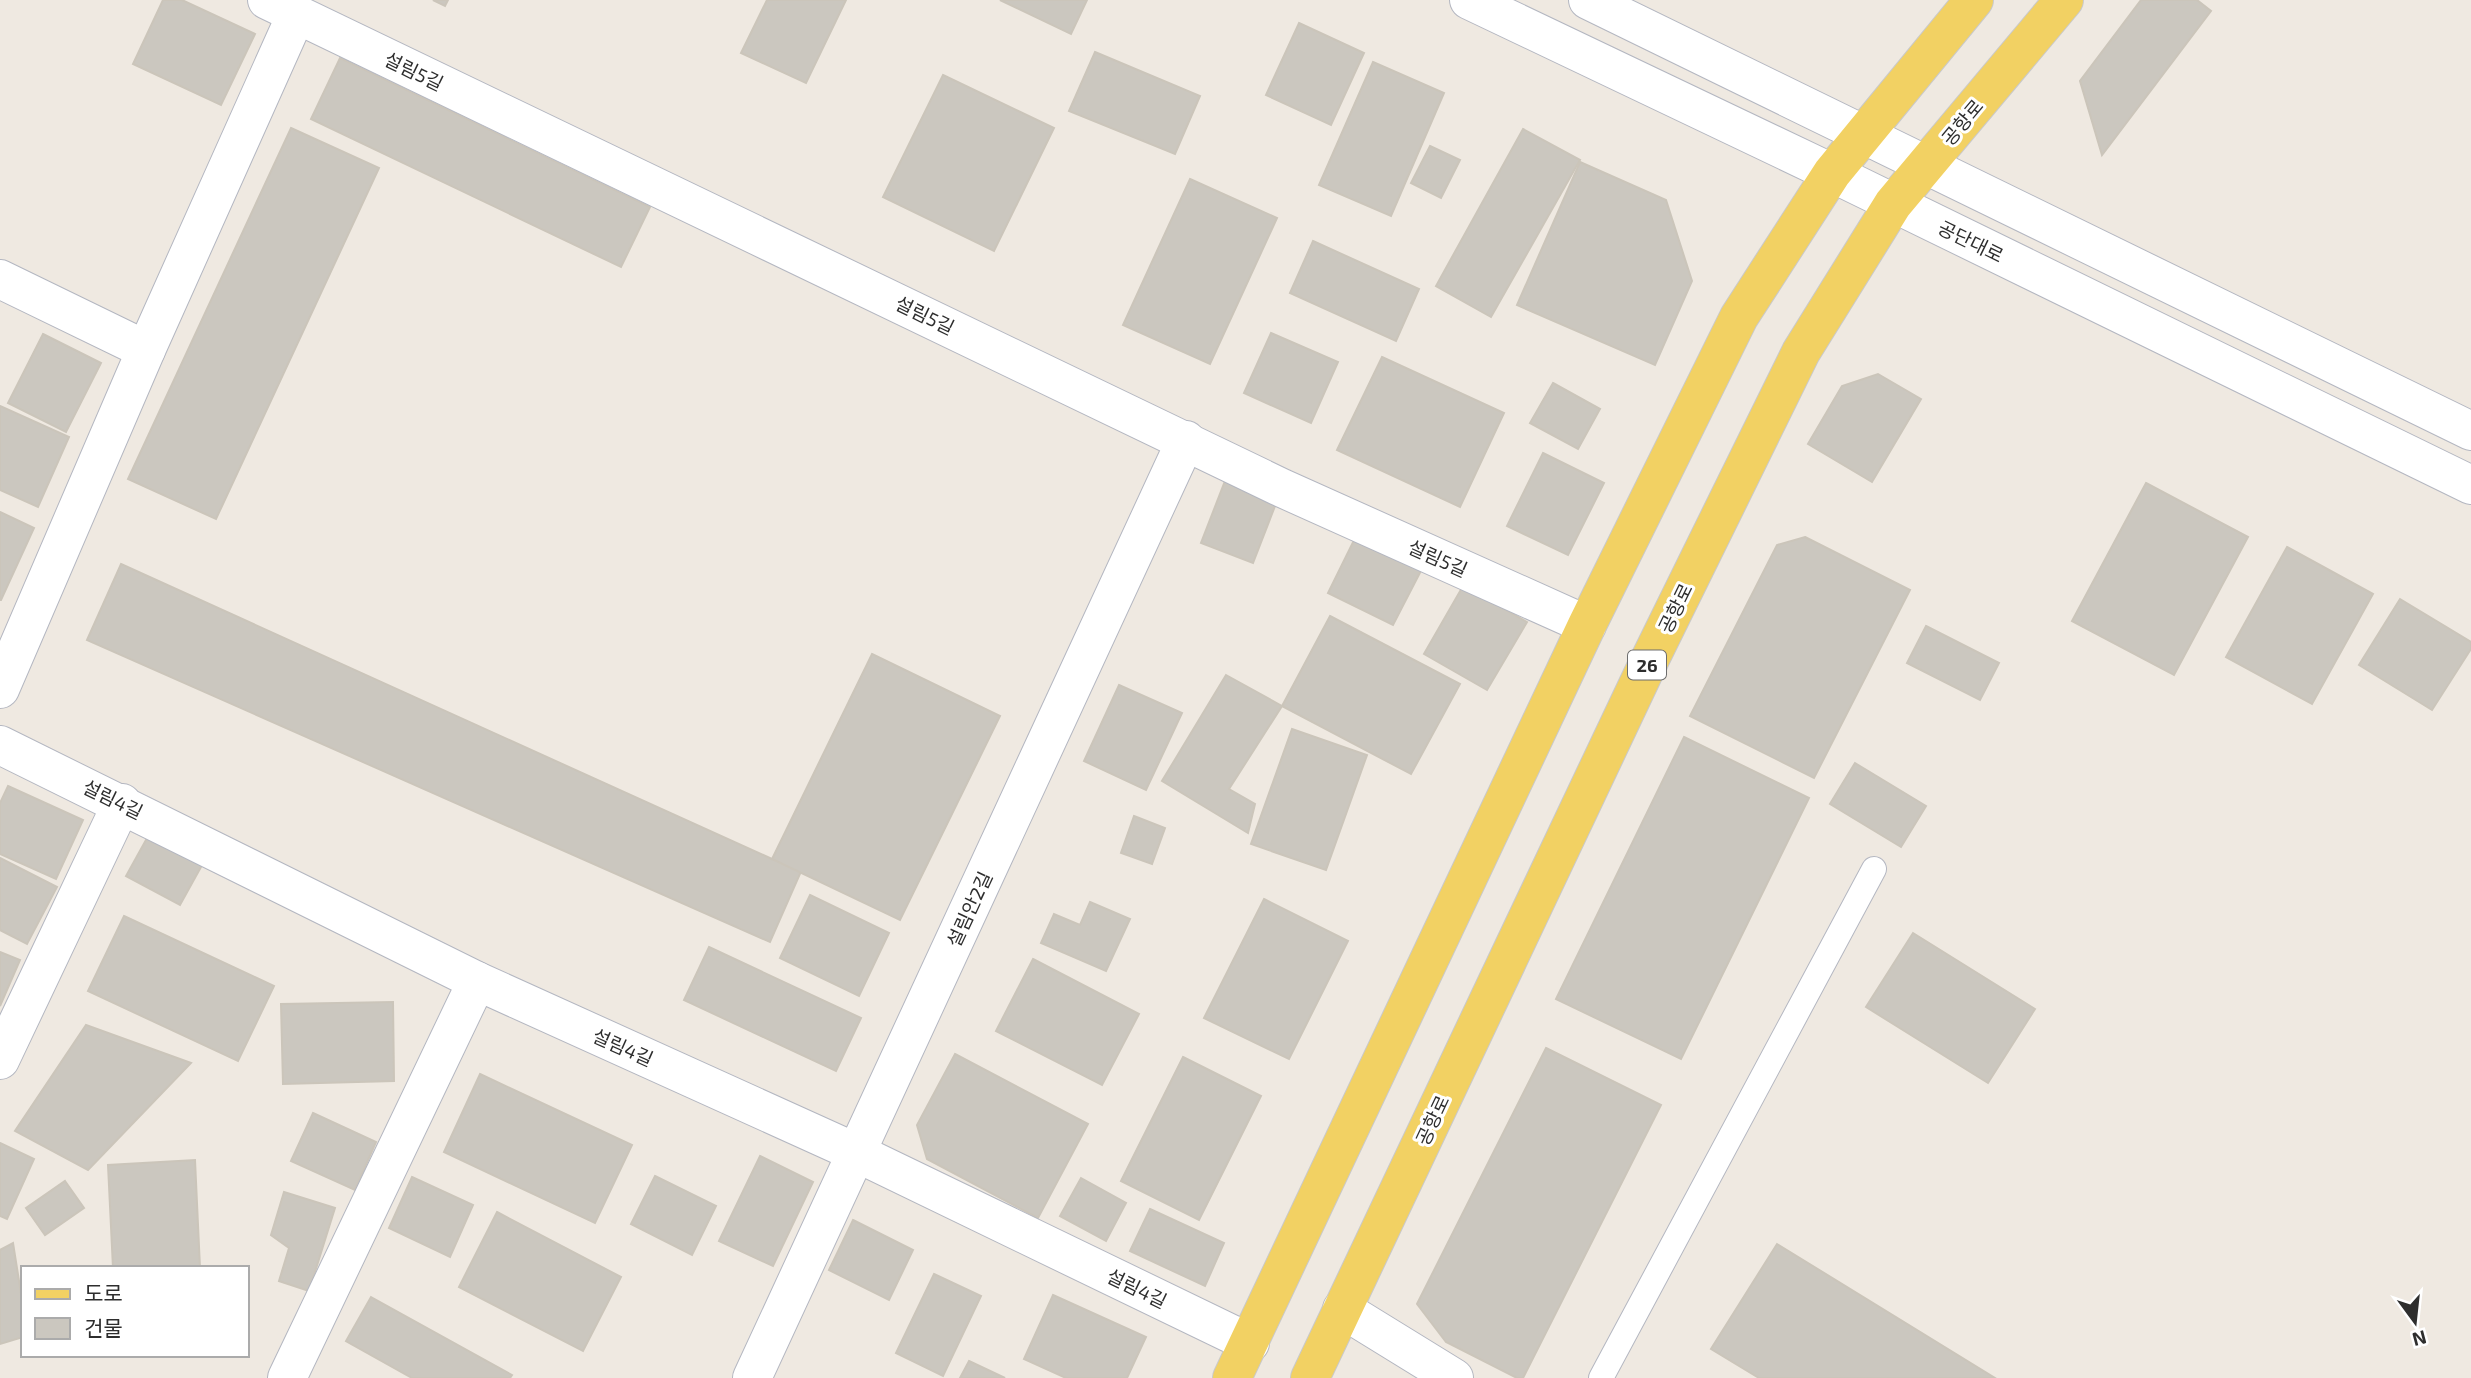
<svg xmlns="http://www.w3.org/2000/svg" width="2471" height="1378" font-family="'Exo 2','Noto Sans KR',sans-serif">
<style>
.building{fill:#cbc7bf;stroke:#cbc5ba;stroke-width:2}
.lines{fill:none;stroke-linecap:round;stroke-linejoin:round}
.service-casing{stroke:#b4b7c1;stroke-width:26}
.minor-casing{stroke:#b4b7c1;stroke-width:40}
.tertiary-casing{stroke:#b4b7c1;stroke-width:40}
.primary-casing{stroke:#c9c9c9;stroke-width:40}
.service{stroke:#fff;stroke-width:24}
.minor{stroke:#fff;stroke-width:38}
.tertiary{stroke:#fff;stroke-width:38}
.primary{stroke:#f2d163;stroke-width:38}
.labels{text-anchor:middle;dominant-baseline:central;stroke-width:6;stroke-linejoin:round;paint-order:stroke}
.shield{fill:#fff;stroke:#6d6d6d;stroke-width:2}
.shield-label{font-size:18px;font-weight:bold;fill:#2e2e2e}
.street-label{font-size:19px;fill:#2e2e2e;stroke:#fff}
</style>
<rect width="100%" height="100%" fill="#efe9e1"/>
<!-- building -->
<g class="building">
<path d="M163,0h19l73,34 -34,71 -88,-41z"/>
<path d="M433,0h15l-3,6z"/>
<path d="M767,0h79l-40,83 -65,-30z"/>
<path d="M1000,0h87l-16,34z"/>
<path d="M2141,0h56l14,11 -109,144 -22,-74z"/>
<path d="M1299,23l65,30 -33,72 -65,-30z"/>
<path d="M1095,52l105,44 -25,58 -106,-43z"/>
<path d="M340,58l310,149 -29,60 -310,-148z"/>
<path d="M1373,62l71,31 -53,123 -72,-31z"/>
<path d="M943,75l111,53 -60,123 -111,-54z"/>
<path d="M291,128l88,40 -163,351 -88,-40z"/>
<path d="M1523,129l57,31 -89,157 -55,-31z"/>
<path d="M1430,146l30,14 -19,38 -30,-15z"/>
<path d="M1580,162l86,38 26,81 -37,84 -138,-60z"/>
<path d="M1190,179l87,39 -67,146 -87,-39z"/>
<path d="M1313,241l106,48 -23,52 -106,-48z"/>
<path d="M1271,333l67,29 -27,61 -67,-30z"/>
<path d="M43,334l58,29 -35,69 -58,-29z"/>
<path d="M1382,357l122,56 -44,94 -123,-57z"/>
<path d="M1878,374l43,25 -49,83 -64,-38 34,-58z"/>
<path d="M1553,383l47,26 -22,40 -48,-26z"/>
<path d="M0,406l69,31 -31,70 -38,-17z"/>
<path d="M1543,453l61,30 -36,72 -61,-29z"/>
<path d="M1230,468l52,20 -29,75 -52,-20z"/>
<path d="M2146,483l102,54 -74,138 -102,-54z"/>
<path d="M0,512l34,16 -33,72h-1z"/>
<path d="M1359,530l66,33 -32,62 -65,-32z"/>
<path d="M1805,537l105,53 -96,188 -124,-62 87,-171z"/>
<path d="M2287,547l86,47 -61,110 -86,-47z"/>
<path d="M121,564l651,295 31,8 -33,75 -683,-302z"/>
<path d="M1463,586l64,36 -40,68 -63,-36z"/>
<path d="M2400,599l71,43v7l-39,61 -73,-45z"/>
<path d="M1330,616l130,68 -49,90 -129,-68z"/>
<path d="M1926,626l73,37 -19,37 -73,-37z"/>
<path d="M872,654l128,62 -100,204 -128,-61z"/>
<path d="M1226,675l56,31 -53,83 26,15 -7,29 -86,-52z"/>
<path d="M1119,685l63,28 -36,77 -62,-29z"/>
<path d="M1292,729l75,26 -41,115 -75,-26z"/>
<path d="M1684,737l125,61 -128,261 -125,-60z"/>
<path d="M1855,763l71,43 -25,41 -71,-43z"/>
<path d="M8,786l75,34 -27,59 -56,-25v-51z"/>
<path d="M1134,816l31,12 -13,36 -31,-11z"/>
<path d="M152,829l54,29 -26,47 -54,-29z"/>
<path d="M0,858l57,29 -30,57 -27,-14z"/>
<path d="M810,895l79,38 -30,63 -79,-38z"/>
<path d="M1264,899l84,42 -59,118 -85,-41z"/>
<path d="M1090,902l40,17 -24,52 -65,-28 13,-29 26,11z"/>
<path d="M124,916l150,70 -36,75 -150,-70z"/>
<path d="M1913,933l122,76 -47,74 -122,-76z"/>
<path d="M709,947l152,71 -25,53 -152,-71z"/>
<path d="M0,952l20,8 -20,46z"/>
<path d="M1033,959l106,55 -37,71 -106,-54z"/>
<path d="M393,1002l1,79 -111,3 -2,-80z"/>
<path d="M86,1025l105,38 -103,107 -73,-39z"/>
<path d="M1546,1048l115,57 -138,273h-6l-71,-36 -29,-38z"/>
<path d="M955,1054l133,70 -50,94 -111,-59 -10,-34z"/>
<path d="M1183,1057l78,39 -62,124 -78,-39z"/>
<path d="M480,1074l152,71 -37,78 -151,-71z"/>
<path d="M313,1113l63,29 -21,48 -64,-29z"/>
<path d="M0,1143l34,16 -27,60 -7,-3z"/>
<path d="M760,1156l53,26 -40,84 -54,-25z"/>
<path d="M195,1160l5,108h-87l-5,-103z"/>
<path d="M655,1176l61,30 -24,49 -61,-31z"/>
<path d="M412,1177l61,28 -23,52 -61,-29z"/>
<path d="M1081,1178l45,25 -20,38 -46,-25z"/>
<path d="M65,1181l19,27 -39,27 -19,-27z"/>
<path d="M284,1192l51,16 -26,83 -30,-10 10,-33 -18,-13z"/>
<path d="M1150,1209l74,34 -19,43 -75,-35z"/>
<path d="M497,1212l124,65 -38,74 -124,-64z"/>
<path d="M853,1220l60,30 -24,50 -60,-30z"/>
<path d="M13,1243l10,63v31l-23,7v-94z"/>
<path d="M1777,1244l218,134h-236l-48,-29z"/>
<path d="M934,1274l47,22 -38,80 -47,-23z"/>
<path d="M1053,1295l93,42 -19,41h-61l-42,-19z"/>
<path d="M371,1297l141,78 -2,3h-98l-66,-37z"/>
<path d="M969,1361l36,17h-45z"/>
</g>
<g class="lines">
<!-- service casing -->
<g class="service-casing">
<path id="service" d="M1601,1378l273,-509"/>
</g>
<!-- minor casing -->
<g class="minor-casing">
<g id="minor">
<path d="M267,0l1015,488 305,137"/>
<path d="M0,279l146,71"/>
<path d="M0,689l146,-339 150,-335"/>
<path d="M0,745l477,236 380,172 393,190"/>
<path d="M0,1060l122,-257"/>
<path d="M1342,1309l112,69"/>
<path d="M287,1378l190,-397"/>
<path d="M752,1378l434,-938"/>
</g>
</g>
<!-- tertiary casing -->
<g class="tertiary-casing">
<g id="tertiary">
<path d="M1469,0l363,173 639,312"/>
<path d="M1588,0l883,431"/>
</g>
</g>
<!-- primary casing -->
<g class="primary-casing">
<g id="primary">
<path d="M1232,1378l355,-753 152,-308 93,-144 142,-173"/>
<path d="M1310,1378l342,-723 149,-303 92,-148 171,-204"/>
</g>
</g>
<!-- service -->
<use href="#service" class="service"/>
<!-- minor -->
<use href="#minor" class="minor"/>
<!-- tertiary -->
<use href="#tertiary" class="tertiary"/>
<!-- primary -->
<use href="#primary" class="primary"/>
</g>
<g class="labels">
<!-- shield labels -->
<rect class="shield" x="1628" y="650.5" width="38" height="29" rx="5"/>
<g class="shield-label">
<text x="1647" y="665">26</text>
</g>
<!-- street labels -->
<g class="street-label">
<text transform="translate(414 71) rotate(26)">설림5길</text>
<text transform="translate(1962 122) rotate(-50)">공항로</text>
<text transform="translate(1971 241) rotate(26)">공단대로</text>
<text transform="translate(925 315) rotate(26)">설림5길</text>
<text transform="translate(1438 558) rotate(24)">설림5길</text>
<text transform="translate(1675 608) rotate(-64)">공항로</text>
<text transform="translate(113 799) rotate(26)">설림4길</text>
<text transform="translate(969 909) rotate(-65)">설림안2길</text>
<text transform="translate(623 1047) rotate(24)">설림4길</text>
<text transform="translate(1432 1120) rotate(-65)">공항로</text>
<text transform="translate(1137 1288) rotate(26)">설림4길</text>
</g>
</g>
<!-- legend -->
<rect x="21" y="1266" width="228" height="91" fill="#ffffff" stroke="#ababab" stroke-width="2"/>
<rect x="35" y="1289" width="35" height="10" fill="#f2d163" stroke="#ababab" stroke-width="2"/>
<text x="84" y="1301" font-size="21" fill="#2e2e2e">도로</text>
<rect x="35" y="1318" width="35" height="21" fill="#cbc7bf" stroke="#ababab" stroke-width="2"/>
<text x="84" y="1336" font-size="21" fill="#2e2e2e">건물</text>
<!-- north arrow -->
<g transform="translate(2415 1322) rotate(165)" stroke="#ffffff" stroke-width="5" paint-order="stroke">
<path d="M0-5L12 26L0 18L-12 26Z" fill="#2e2e2e"/>
<text y="-10" font-size="19" font-weight="bold" text-anchor="middle" fill="#2e2e2e">N</text>
</g>
</svg>
